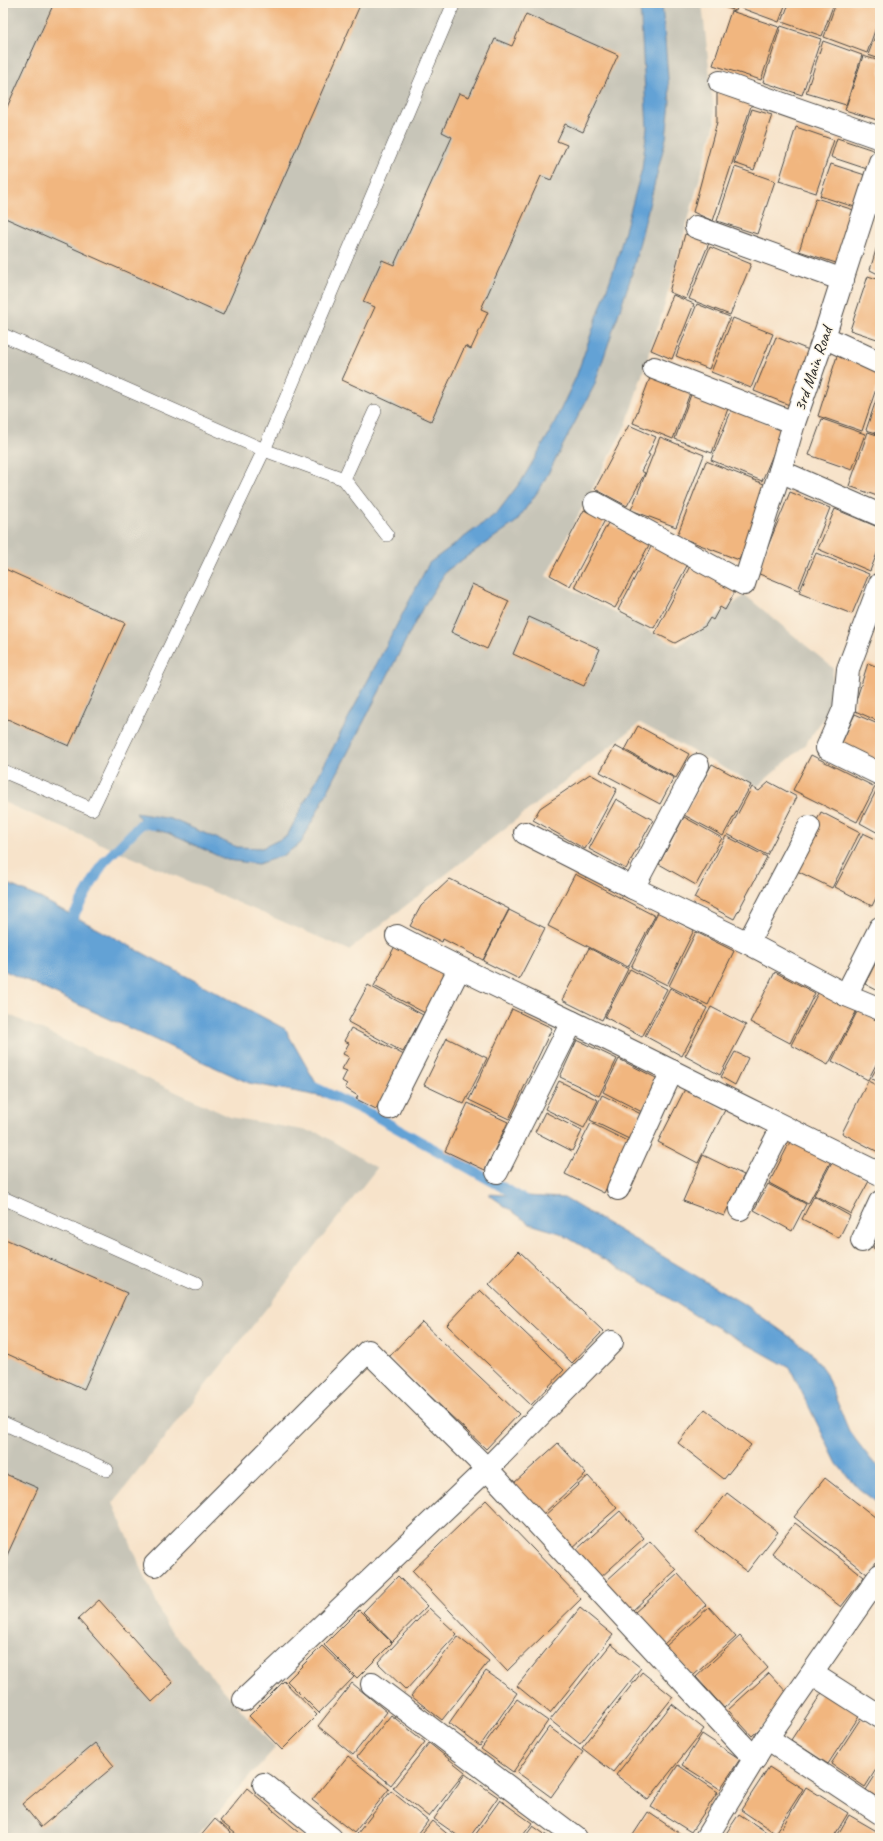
<svg xmlns="http://www.w3.org/2000/svg" width="883" height="1841" font-family="Caveat,sans-serif">
<style>
.industrial{fill:#c7c5b8}
.water{fill:#63a2d5;stroke:#476680}
.lines{fill:none;stroke-linecap:round;stroke-linejoin:round}
.stream{stroke:#63a2d5;stroke-width:10}
.building{fill:#f1b67f}
.service-casing{stroke:#4a4743;stroke-width:14}
.minor-casing{stroke:#4a4743;stroke-width:24}
.service{stroke:#fff;stroke-width:13}
.minor{stroke:#fff;stroke-width:22}
.labels{text-anchor:middle;dominant-baseline:central;stroke-width:3;stroke-linejoin:round;paint-order:stroke}
.street-label{font-size:17px;fill:#2b2b2b;stroke:#fcf5e5}
</style>
<rect width="100%" height="100%" fill="#fcf5e5"/>
<filter id="ink" filterUnits="userSpaceOnUse"><feTurbulence type="fractalNoise" baseFrequency=".025" numOctaves="2"/><feDisplacementMap in="SourceGraphic" scale="8" xChannelSelector="R" yChannelSelector="G"/><feConvolveMatrix kernelMatrix="1 2 1 2 8 2 1 2 1" color-interpolation-filters="sRGB"/></filter>
<filter id="wash" filterUnits="userSpaceOnUse"><feTurbulence type="fractalNoise" baseFrequency=".012" numOctaves="4" result="noise"/><feDisplacementMap in="SourceGraphic" scale="16" xChannelSelector="R" yChannelSelector="G"/><feGaussianBlur stdDeviation="0.9" result="paint"/><feColorMatrix in="noise" values="0 0 0 0 0 0 0 0 0 0 0 0 0 0 0 0 0 1.4 0 .05"/><feComposite in="paint" operator="in"/></filter>
<g filter="url(#wash)">
<rect width="100%" height="100%" fill="#f7e3ca"/>
<!-- industrial -->
<g class="industrial">
<path d="M3,3h699l13,120 -51,184 -38,118 -80,151 132,70 67,-51 88,73 -2,40 -27,38 -46,40 -118,-63 -291,227 -346,-148z"/>
<path d="M3,1012l227,105 89,16 58,35 -264,335 53,122 109,123 -80,90h-192z"/>
</g>
<!-- water -->
<g class="water">
<path d="M640,3h22l8,100 -4,35 -35,139 -37,109 -53,101 -25,35 -70,49 -24,38 -121,234 -19,13 -24,8 -31,-4 -59,-27 -23,-6 -9,-14 35,6 66,28 25,1 25,-12 142,-273 68,-50 25,-33 27,-46 27,-57 40,-114 26,-94 5,-41z"/>
<path d="M3,882l37,16 245,131 39,68 -75,-14 -246,-113z"/>
<path d="M488,1194l76,4 178,105 68,48 15,21 24,59 23,30 8,6v38l-22,-17 -21,-24 -47,-96 -94,-52 -43,-28 -93,-55 -30,-9z"/>
</g>
<g class="lines">
<!-- stream -->
<g class="stream">
<path d="M67,927l37,-65 38,-39 12,2"/>
<path d="M308,1084l67,32 154,86"/>
</g>
</g>
<g id="blocks">
<!-- building -->
<g class="building">
<path d="M54,3h307l-138,312 -220,-98v-101z"/>
<path d="M712,3h26l-2,8z"/>
<path d="M743,3h43l-7,19 -38,-14z"/>
<path d="M789,3h45l-12,33 -40,-14z"/>
<path d="M836,3h44v13l-13,37 -43,-16z"/>
<path d="M731,11l48,16 -18,53 -48,-15z"/>
<path d="M526,14l92,41 -35,77 -18,-8 -8,17 10,4 -16,35 -10,-4 -60,133 7,3 -17,37 -6,-3 -34,75 -89,-41 33,-73 -12,-5 19,-42 12,5 58,-128 -10,-5 17,-39 10,4 26,-58 17,7z"/>
<path d="M880,23v36l-12,-4z"/>
<path d="M781,26l40,13 -19,56 -39,-13z"/>
<path d="M823,41l39,14 -16,50 -40,-12z"/>
<path d="M863,56l17,5v60l-35,-11z"/>
<path d="M717,91l35,12 -39,118 -20,-9 24,-90z"/>
<path d="M752,109l20,6 -18,55 -20,-7z"/>
<path d="M796,127l38,13 -18,53 -37,-12z"/>
<path d="M837,138l39,13 -6,19 -39,-13z"/>
<path d="M831,164l37,12 -10,32 -38,-12z"/>
<path d="M735,167l40,14 -18,53 -40,-13z"/>
<path d="M816,198l41,13 -18,53 -40,-13z"/>
<path d="M685,234l24,9 -23,56 -17,-7z"/>
<path d="M880,236v39l-10,-5z"/>
<path d="M710,247l41,17 -21,51 -41,-16z"/>
<path d="M868,276l12,4v60l-30,-10z"/>
<path d="M673,295l21,9 -22,55 -21,-9z"/>
<path d="M697,304l33,13 -21,52 -33,-13z"/>
<path d="M733,318l40,16 -22,54 -40,-16z"/>
<path d="M776,337l38,15 -22,54 -38,-15z"/>
<path d="M837,356l43,14v7l-18,54 -44,-15z"/>
<path d="M653,370l40,15 -20,54 -40,-16z"/>
<path d="M880,388v46l-14,-4z"/>
<path d="M693,389l37,14 -18,50 -37,-14z"/>
<path d="M732,409l51,21 -21,51 -51,-21z"/>
<path d="M822,419l43,15 -13,36 -43,-15z"/>
<path d="M629,425l27,12 -8,17 2,1 -9,16 4,2 -18,33 -32,-17z"/>
<path d="M868,432l12,4v61l-31,-11z"/>
<path d="M660,437l44,18 -28,72 -45,-17z"/>
<path d="M706,461l63,25 -30,74 -62,-24z"/>
<path d="M790,492l40,16 -32,82 -41,-17z"/>
<path d="M835,509l45,19v18l-10,25 -52,-22z"/>
<path d="M584,510l21,10 -35,66 -20,-11z"/>
<path d="M608,523l41,22 -34,63 -41,-21z"/>
<path d="M652,545l36,19 -34,64 -36,-18z"/>
<path d="M816,553l53,21 -17,40 -53,-21z"/>
<path d="M690,566l46,24 -11,20 -5,-3 -7,13 -3,-2 -5,8 -30,17 -20,-10z"/>
<path d="M3,568l122,55 -56,123 -66,-29z"/>
<path d="M472,584l37,17 -22,48 -36,-17z"/>
<path d="M529,617l71,32 -16,37 -71,-32z"/>
<path d="M868,663l12,5v54l-27,-12z"/>
<path d="M855,714l25,11v30l-3,8 -37,-16z"/>
<path d="M638,726l51,28 -13,24 -51,-28z"/>
<path d="M615,746l59,32 -14,26 -60,-32z"/>
<path d="M811,755l64,32 -18,35 -64,-32z"/>
<path d="M712,764l39,21 -28,51 -39,-21z"/>
<path d="M590,774l27,15 -32,60 -52,-29 7,-12z"/>
<path d="M769,782l28,15 -30,58 -40,-21 25,-47 7,4z"/>
<path d="M878,787l2,1v46l-20,-11z"/>
<path d="M616,799l37,21 -27,49 -37,-20z"/>
<path d="M821,812l39,20 -28,56 -39,-19z"/>
<path d="M684,817l38,21 -26,47 -37,-21z"/>
<path d="M863,833l17,8v49l-8,16 -37,-19z"/>
<path d="M726,836l41,21 -33,62 -40,-21z"/>
<path d="M575,874l80,42 -27,51 -80,-41z"/>
<path d="M450,879l59,30 -26,51 -40,-21 -1,3 -32,-16 11,-20z"/>
<path d="M509,910l36,18 -26,51 -36,-18z"/>
<path d="M658,912l36,18 -27,55 -36,-18z"/>
<path d="M696,932l38,19 -26,54 -39,-19z"/>
<path d="M395,946l52,28 -22,39 -51,-27z"/>
<path d="M589,948l39,21 -26,51 -40,-20z"/>
<path d="M880,954v38l-15,-8z"/>
<path d="M630,969l37,20 -25,48 -37,-20z"/>
<path d="M775,972l40,21 -25,50 -40,-21z"/>
<path d="M368,985l55,30 -20,37 -55,-30z"/>
<path d="M670,988l37,20 -25,48 -37,-20z"/>
<path d="M819,991l38,19 -29,55 -37,-20z"/>
<path d="M711,1007l35,18 -26,50 -35,-19z"/>
<path d="M512,1009l40,19 -43,91 -40,-19z"/>
<path d="M858,1010l22,12v35l-12,23 -36,-19z"/>
<path d="M351,1028l53,27 -28,54 -20,-10 2,-3 -13,-8 2,-4 -5,-3 5,-10 -5,-2 7,-12 -6,-3 6,-11 -5,-2z"/>
<path d="M447,1038l40,20 -23,46 -40,-19z"/>
<path d="M577,1040l40,19 -18,37 -39,-19z"/>
<path d="M735,1052l13,6 -13,27 -14,-8z"/>
<path d="M619,1059l39,20 -16,33 -39,-20z"/>
<path d="M880,1062v21l-9,-5z"/>
<path d="M559,1081l39,19 -14,28 -39,-19z"/>
<path d="M868,1081l12,6v66l-38,-20z"/>
<path d="M685,1089l40,21 -27,53 -40,-21z"/>
<path d="M602,1095l39,19 -12,25 -39,-19z"/>
<path d="M468,1103l40,19 -23,48 -40,-19z"/>
<path d="M545,1112l37,19 -10,20 -37,-19z"/>
<path d="M591,1123l38,19 -25,51 -39,-19z"/>
<path d="M791,1140l40,21 -23,43 -39,-21z"/>
<path d="M703,1155l41,20 -20,41 -41,-15z"/>
<path d="M832,1162l37,19 -18,33 -37,-19z"/>
<path d="M768,1184l38,20 -14,27 -38,-21z"/>
<path d="M814,1196l36,20 -11,22 -37,-19z"/>
<path d="M880,1234v17l-7,-3z"/>
<path d="M3,1238l124,55 -43,96 -81,-37z"/>
<path d="M519,1251l84,80 -31,32 -83,-79z"/>
<path d="M480,1290l84,80 -33,35 -84,-80z"/>
<path d="M422,1322l97,92 -33,35 -97,-92z"/>
<path d="M705,1409l46,36 -27,34 -46,-36z"/>
<path d="M558,1443l28,31 -44,41 -29,-31z"/>
<path d="M3,1473l35,15 -35,76z"/>
<path d="M588,1476l29,32 -45,40 -29,-31z"/>
<path d="M825,1478l55,43v36l-13,17 -73,-57z"/>
<path d="M727,1493l51,39 -31,40 -51,-39z"/>
<path d="M486,1500l95,99 -74,72 -95,-100z"/>
<path d="M620,1511l24,27 -44,40 -25,-27z"/>
<path d="M795,1523l69,54 -23,30 -69,-54z"/>
<path d="M650,1541l26,29 -44,41 -27,-29z"/>
<path d="M678,1574l28,31 -43,40 -29,-32z"/>
<path d="M398,1576l29,30 -35,36 -29,-30z"/>
<path d="M99,1600l74,83 -21,19 -74,-83z"/>
<path d="M709,1607l27,30 -43,39 -27,-30z"/>
<path d="M429,1608l28,26 -51,56 -28,-27z"/>
<path d="M580,1608l33,27 -63,78 -33,-27z"/>
<path d="M359,1610l33,33 -35,35 -33,-33z"/>
<path d="M740,1636l28,32 -44,40 -28,-31z"/>
<path d="M458,1637l31,24 -47,59 -31,-24z"/>
<path d="M611,1644l30,24 -61,76 -30,-24z"/>
<path d="M322,1646l32,31 -35,36 -32,-32z"/>
<path d="M486,1671l31,22 -37,53 -31,-23z"/>
<path d="M642,1672l31,25 -60,75 -31,-24z"/>
<path d="M769,1673l19,21 -13,21 -23,21 -24,-26z"/>
<path d="M284,1681l33,34 -35,35 -33,-34z"/>
<path d="M352,1683l35,29 -34,43 -35,-29z"/>
<path d="M823,1691l37,24 -32,49 -37,-24z"/>
<path d="M517,1699l31,22 -35,51 -32,-23z"/>
<path d="M672,1704l32,25 -56,71 -32,-25z"/>
<path d="M391,1715l34,27 -34,43 -34,-28z"/>
<path d="M861,1718l19,12v33l-15,24 -34,-23z"/>
<path d="M549,1727l34,25 -32,45 -34,-25z"/>
<path d="M702,1734l38,25 -20,30 -38,-24z"/>
<path d="M95,1743l19,23 -73,61 -19,-23z"/>
<path d="M429,1743l36,29 -36,45 -36,-29z"/>
<path d="M348,1756l41,33 -35,44 -42,-33z"/>
<path d="M678,1765l40,27 -27,40 -40,-25z"/>
<path d="M769,1767l34,22 -28,44 -34,-23z"/>
<path d="M880,1768v31l-14,-9z"/>
<path d="M465,1774l33,23 -29,41h-8l-27,-19z"/>
<path d="M806,1787l42,26 -15,25h-53l-3,-2z"/>
<path d="M247,1788l59,50h-65l-21,-17z"/>
<path d="M391,1791l37,30 -13,17h-53l-5,-4z"/>
<path d="M500,1800l32,23 -11,15h-48z"/>
<path d="M648,1812l37,25 -1,1h-53z"/>
<path d="M739,1814l35,23v1h-51z"/>
<path d="M849,1815l31,18v5h-44z"/>
<path d="M215,1819l22,19h-38z"/>
<path d="M432,1821l20,17h-34z"/>
<path d="M533,1826l17,12h-26z"/>
</g>
</g>
</g>
<g filter="url(#ink)">
<use href="#blocks" fill-opacity="0" stroke="#4a4743" stroke-width="1"/>
<g class="lines">
<!-- service casing -->
<g class="service-casing">
<g id="service">
<path d="M3,335l261,115 80,29 43,56"/>
<path d="M344,479l31,-68"/>
<path d="M3,771l89,38 172,-359 190,-447"/>
<path d="M3,1198l193,86"/>
<path d="M3,1423l104,47"/>
</g>
</g>
<!-- minor casing -->
<g class="minor-casing">
<g id="minor">
<path d="M720,82l160,56"/>
<path d="M880,162l-56,175 -30,86 -14,48 100,44"/>
<path d="M696,227l147,53"/>
<path d="M824,337l56,26"/>
<path d="M654,368l140,55"/>
<path d="M595,503l149,81 36,-113"/>
<path d="M880,584l-32,85 -4,40 -17,39 53,26"/>
<path d="M698,765l-65,123 115,55 98,52 34,14"/>
<path d="M525,833l108,55"/>
<path d="M397,936c69,37 141,69 212,104 90,44 180,90 271,134"/>
<path d="M748,943l61,-116"/>
<path d="M846,995l34,-67"/>
<path d="M389,1108l70,-139"/>
<path d="M497,1172l75,-150"/>
<path d="M618,1189l54,-118"/>
<path d="M740,1209l42,-82"/>
<path d="M862,1241l18,-39"/>
<path d="M155,1565l213,-214 119,118 268,290"/>
<path d="M813,1674l67,43"/>
<path d="M372,1684l204,154"/>
<path d="M244,1700l243,-231 125,-127"/>
<path d="M767,1738l113,75"/>
<path d="M264,1784l67,54"/>
<path d="M706,1838l61,-100 113,-163"/>
</g>
</g>
<!-- service -->
<use href="#service" class="service"/>
<!-- minor -->
<use href="#minor" class="minor"/>
</g>
</g>
<g class="labels">
<!-- street labels -->
<g class="street-label">
<text transform="translate(813 369) rotate(-71)">3rd Main Road</text>
</g>
</g>
<!-- margin -->
<rect width="883" height="1841" fill="none" stroke="#fcf5e5" stroke-width="16"/>
</svg>
